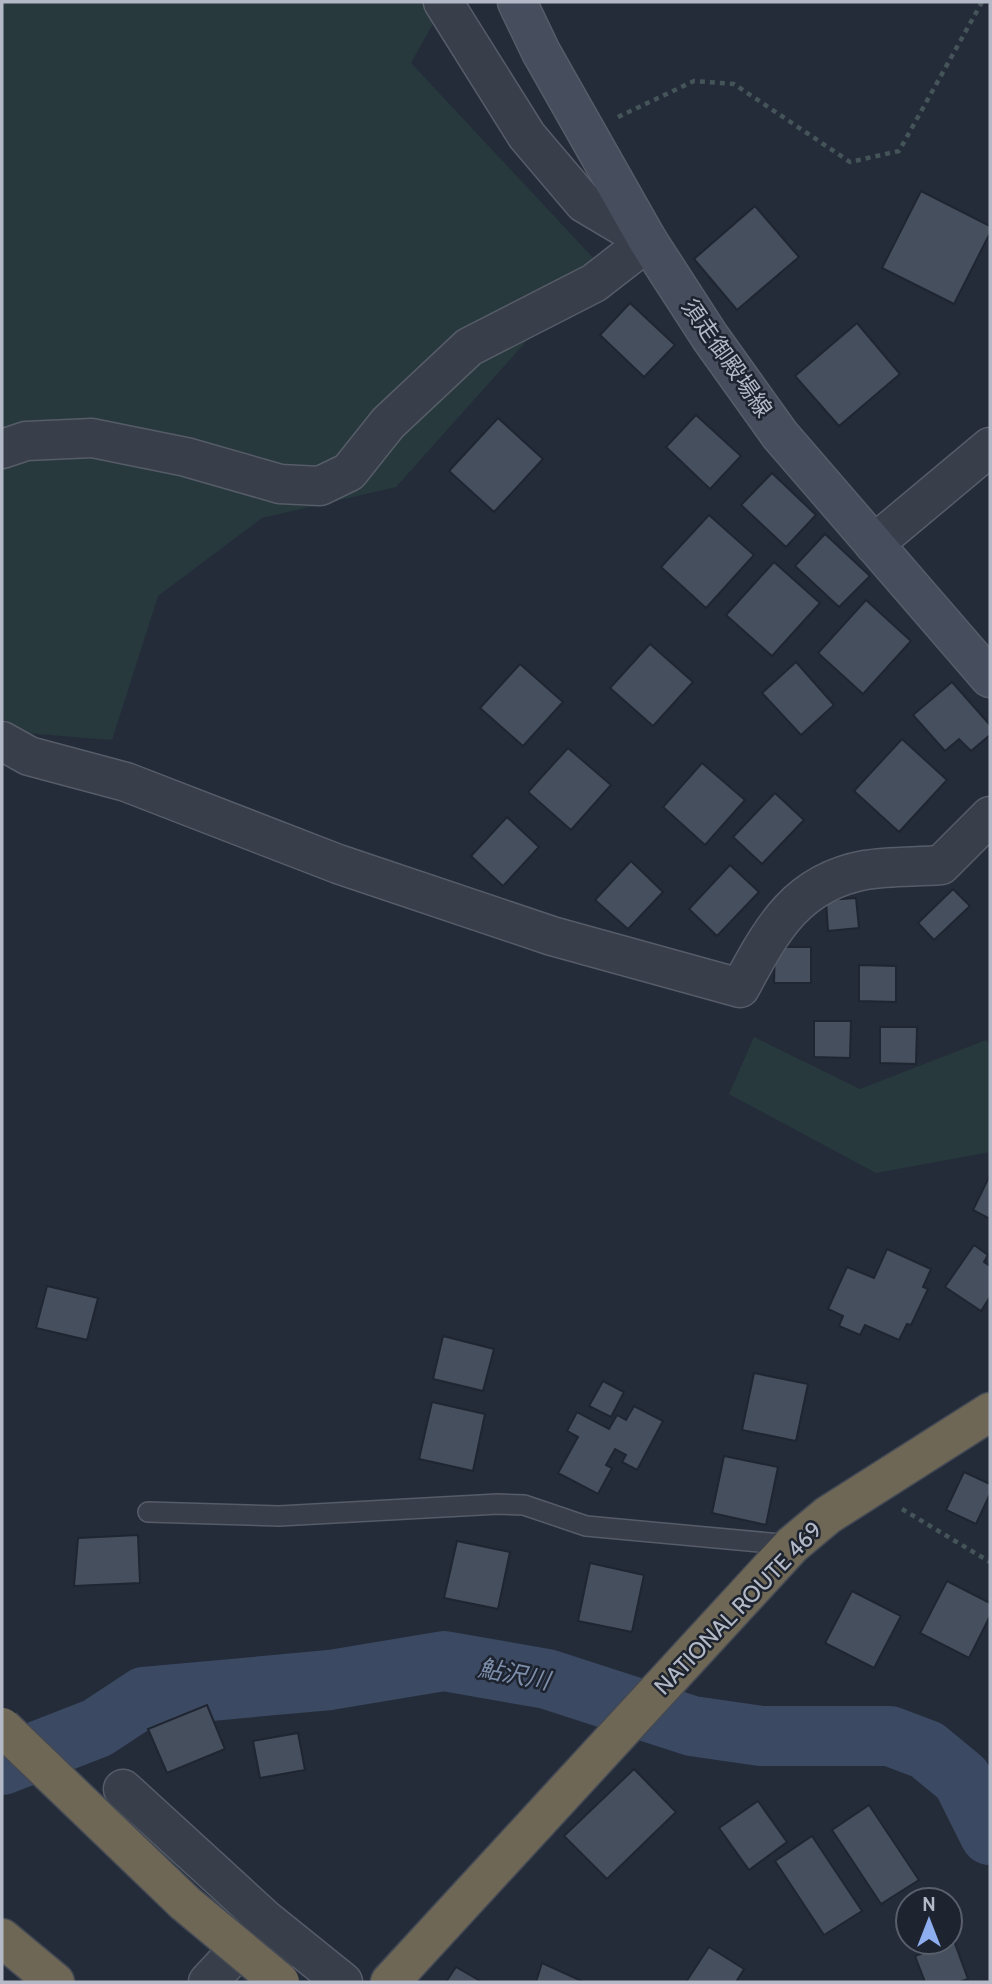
<svg xmlns="http://www.w3.org/2000/svg" width="992" height="1984" font-family="Cabin,'Noto Sans JP',sans-serif">
<style>
.green{fill:#27393c}
.lines{fill:none;stroke-linecap:round;stroke-linejoin:round}
.river{stroke:#3b4962;stroke-width:60}
.building{fill:#464f5e;stroke:#1f2531;stroke-width:2}
.lane-casing{stroke:#565c68;stroke-width:22}
.street-casing{stroke:#565c68;stroke-width:41}
.secondary-casing{stroke:#565c68;stroke-width:41}
.highway-casing{stroke:#434955;stroke-width:41}
.path{stroke:#445458;stroke-width:4.5;stroke-dasharray:5 5;stroke-linecap:butt}
.lane{stroke:#383e4a;stroke-width:19}
.street{stroke:#383e4a;stroke-width:38}
.secondary{stroke:#464d5d;stroke-width:38}
.highway{stroke:#6f6755;stroke-width:38}
.highway-bridge-casing{stroke:#434955;stroke-width:41;stroke-linecap:butt}
.highway-bridge{stroke:#6f6755;stroke-width:38}
.labels{text-anchor:middle;dominant-baseline:central;stroke-width:5;stroke-linejoin:round;paint-order:stroke}
.street-label{font-size:23px;fill:#b3b9c6;stroke:#1d232f}
.water-label{font-size:24px;font-style:italic;fill:#7d8eab;stroke:#1d232f}
</style>
<rect width="100%" height="100%" fill="#242c3a"/>
<!-- green -->
<g class="green">
<path d="M2,2h443l-34,61 186,199 -201,225 -134,31 -104,78 -46,144 -87,-7 -23,-15z"/>
<path d="M754,1037l106,52 126,-49 4,6v106l-114,21 -147,-79z"/>
</g>
<g class="lines">
<!-- river -->
<path class="river" d="M2,1765l95,-37 47,-31 186,-17 114,-19 103,18 145,47 69,10h129l37,14 35,29 28,56"/>
</g>
<!-- building -->
<g class="building">
<path d="M921,191l69,35v7l-36,71 -72,-36z"/>
<path d="M755,206l44,51 -62,53 -43,-51z"/>
<path d="M630,303l45,42 -31,32 -44,-42z"/>
<path d="M857,323l43,51 -61,52 -44,-50z"/>
<path d="M696,415l45,41 -31,33 -44,-42z"/>
<path d="M498,418l45,41 -49,53 -45,-41z"/>
<path d="M772,473l44,42 -30,32 -45,-42z"/>
<path d="M709,515l45,40 -48,53 -45,-41z"/>
<path d="M825,534l45,42 -31,31 -44,-41z"/>
<path d="M774,562l46,41 -48,53 -46,-41z"/>
<path d="M866,600l45,41 -48,53 -45,-41z"/>
<path d="M650,644l43,38 -40,44 -43,-38z"/>
<path d="M796,662l38,43 -33,30 -39,-42z"/>
<path d="M520,664l43,38 -40,44 -43,-38z"/>
<path d="M952,682l38,43v10l-19,16 -12,-12 -14,12 -32,-36z"/>
<path d="M902,739l45,41 -48,52 -45,-41z"/>
<path d="M568,748l43,37 -40,45 -43,-38z"/>
<path d="M702,763l43,37 -40,45 -42,-38z"/>
<path d="M775,793l29,27 -42,44 -29,-27z"/>
<path d="M507,817l32,30 -36,39 -32,-30z"/>
<path d="M631,861l32,31 -35,37 -33,-29z"/>
<path d="M730,865l29,27 -42,44 -28,-27z"/>
<path d="M953,889l17,17 -36,34 -16,-17z"/>
<path d="M856,898l3,30 -31,3 -2,-31z"/>
<path d="M775,947h36v36h-37z"/>
<path d="M859,965l37,1v36l-37,-1z"/>
<path d="M814,1021h37l-1,37 -36,-1z"/>
<path d="M880,1027h37l-1,37 -36,-1z"/>
<path d="M990,1175v44l-17,-9z"/>
<path d="M974,1245l14,10 -4,7 6,4v31l-9,14 -36,-24z"/>
<path d="M887,1249l44,20 -8,18 5,2 -17,36 -4,-1 -8,16 -34,-15 -5,10 -21,-9 4,-10 -15,-7 19,-42 27,11z"/>
<path d="M47,1286l51,12 -11,42 -51,-12z"/>
<path d="M443,1336l51,13 -11,42 -50,-12z"/>
<path d="M754,1373l54,11 -12,57 -54,-11z"/>
<path d="M603,1381l21,11 -13,25 -22,-11z"/>
<path d="M432,1402l53,12 -12,57 -54,-12z"/>
<path d="M634,1406l29,15 -26,49 -15,-8 4,-7 -11,-6 -9,16 6,3 -14,26 -40,-21 20,-36 -11,-6 10,-19 32,17 8,-14 9,5z"/>
<path d="M724,1456l54,11 -12,58 -54,-12z"/>
<path d="M964,1472l26,12v10l-14,30 -30,-14z"/>
<path d="M138,1535l2,48 -66,3 4,-48z"/>
<path d="M457,1541l53,11 -12,57 -54,-11z"/>
<path d="M590,1563l54,12 -12,57 -54,-11z"/>
<path d="M947,1581l43,22v13l-21,42 -49,-25z"/>
<path d="M852,1591l49,25 -27,52 -49,-25z"/>
<path d="M207,1705l18,44 -58,24 -19,-44z"/>
<path d="M298,1733l7,37 -45,8 -7,-37z"/>
<path d="M634,1769l42,43 -69,67 -43,-43z"/>
<path d="M758,1801l29,41 -38,28 -30,-42z"/>
<path d="M869,1805l50,75 -38,24 -49,-74z"/>
<path d="M812,1836l50,75 -38,24 -49,-74z"/>
<path d="M954,1941l14,38 -9,3h-34l-10,-26z"/>
<path d="M709,1947l35,22 -8,13h-50z"/>
<path d="M542,1963l42,19h-48z"/>
<path d="M456,1967l26,15h-36z"/>
</g>
<g class="lines">
<!-- lane casing -->
<g class="lane-casing">
<path id="lane" d="M148,1512l131,4 219,-12 26,1 62,21 206,19"/>
</g>
<!-- street casing -->
<g class="street-casing">
<g id="street">
<path d="M2,449l24,-8 66,-3 94,19 94,27 40,2 29,-14 39,-49 81,-76 125,-64 54,-42 -64,-38 -57,-67 -84,-134"/>
<path d="M874,544l116,-97"/>
<path d="M2,741l27,15 97,26 212,82 214,72 188,52c31,-57 55,-105 125,-118 24,-4 51,-3 76,-5l49,-49"/>
<path d="M123,1789l143,131 77,62"/>
<path d="M208,1982l54,-58"/>
</g>
</g>
<!-- secondary casing -->
<g class="secondary-casing">
<path id="secondary" d="M517,2l24,50 107,189 62,96 70,98 210,243"/>
</g>
<!-- highway casing -->
<g class="highway-casing">
<g id="highway">
<path d="M2,1938l53,44"/>
<path d="M390,1982l402,-437 36,-30 162,-103"/>
</g>
</g>
<!-- path -->
<g class="path">
<path d="M618,117l76,-36 40,3 116,78 49,-11 83,-149"/>
<path d="M902,1509l88,53"/>
</g>
<!-- lane -->
<use href="#lane" class="lane"/>
<!-- street -->
<use href="#street" class="street"/>
<!-- secondary -->
<use href="#secondary" class="secondary"/>
<!-- highway -->
<use href="#highway" class="highway"/>
<!-- highway-bridge casing -->
<g class="highway-bridge-casing">
<path id="highway-bridge" d="M2,1727l183,176 95,79"/>
</g>
<!-- highway-bridge -->
<use href="#highway-bridge" class="highway-bridge"/>
</g>
<g class="labels">
<!-- street labels -->
<g class="street-label">
<text transform="translate(727 358) rotate(55)">須走御殿場線</text>
<text transform="translate(738 1608) rotate(-46)">NATIONAL ROUTE 469</text>
</g>
<!-- water labels -->
<g class="water-label">
<text transform="translate(514 1674) rotate(11)">鮎沢川</text>
</g>
</g>
<!-- border -->
<rect width="992" height="1984" fill="none" stroke="#b3b9c6" stroke-width="7"/>
<!-- north arrow -->
<g transform="translate(929 1921)"><circle r="33" fill="#1d232f" stroke="#595f6b" stroke-width="2"/>
<path d="M0-5L12 26L0 18L-12 26Z" fill="#8eaef0"/>
<text y="-10" font-size="19" font-weight="bold" text-anchor="middle" fill="#b3b9c6">N</text>
</g>
</svg>
